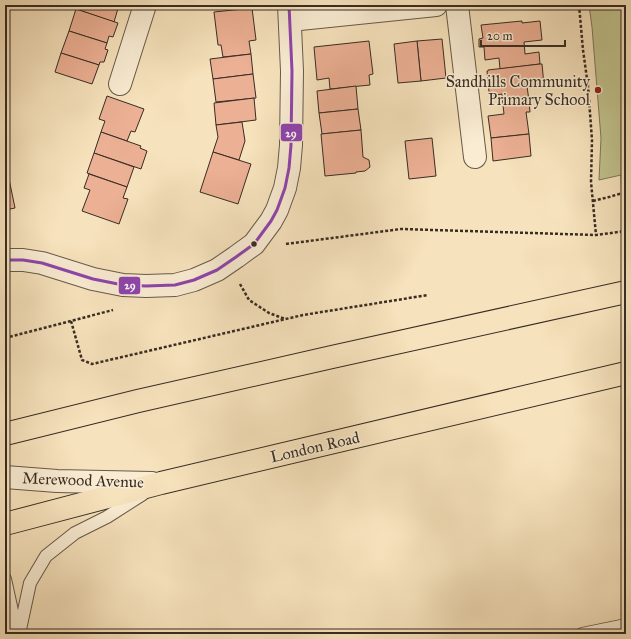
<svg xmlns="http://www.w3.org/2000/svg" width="631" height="639" font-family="'IM FELL Great Primer',serif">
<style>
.green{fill:#c1c28d;stroke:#7c7758}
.building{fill:#ecb094;stroke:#382c23}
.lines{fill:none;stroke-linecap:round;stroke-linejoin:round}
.lane-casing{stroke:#685a49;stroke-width:14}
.street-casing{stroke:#685a49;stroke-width:24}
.highway-casing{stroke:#382c23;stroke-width:24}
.path{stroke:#382c23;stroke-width:2.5;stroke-dasharray:3 2;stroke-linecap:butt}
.lane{stroke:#f9ecd3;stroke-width:12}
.street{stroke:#f9ecd3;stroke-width:22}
.highway{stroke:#f6e2bc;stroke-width:22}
.bus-1-casing{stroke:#f9ecd3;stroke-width:6}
.bus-1{stroke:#8e44ad;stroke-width:3}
.poi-dot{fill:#8f2418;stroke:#f9ecd3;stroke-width:1.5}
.bus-dot{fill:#382c23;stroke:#f9ecd3;stroke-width:1.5}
.labels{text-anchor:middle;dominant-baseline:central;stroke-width:3;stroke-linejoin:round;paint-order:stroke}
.poi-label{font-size:16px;fill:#382c23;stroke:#f9ecd3;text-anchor:end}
.street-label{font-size:16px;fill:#382c23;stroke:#f9ecd3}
.line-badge{stroke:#f9ecd3;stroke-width:1.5}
.badge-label{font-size:11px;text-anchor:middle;font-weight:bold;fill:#fff}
</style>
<rect width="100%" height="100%" fill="#f6e2bc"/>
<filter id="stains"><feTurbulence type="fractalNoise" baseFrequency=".005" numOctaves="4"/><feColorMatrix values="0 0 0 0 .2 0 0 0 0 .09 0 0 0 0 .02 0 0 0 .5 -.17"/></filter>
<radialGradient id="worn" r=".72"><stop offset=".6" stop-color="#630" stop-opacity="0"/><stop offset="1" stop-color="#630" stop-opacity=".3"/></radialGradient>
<!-- green -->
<path class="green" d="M589,5h37v203l-4,1 -1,-34 -22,5 2,-42 -9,-111z"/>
<!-- building -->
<g class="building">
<path d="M77,5h42l-5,17 -38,-13z"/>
<path d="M252,8l4,32 -7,1 2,13 -28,3 -2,-12h-3l-4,-33z"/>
<path d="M76,9l42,14 -5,14 -4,-1 -2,7 -38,-12z"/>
<path d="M522,21v2l18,-2 2,19 -18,2 1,12 14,-2 1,12 -40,5 -1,-11 -14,2 -1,-13h-5v-8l4,-1 -2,-13z"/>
<path d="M69,31l38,12 -2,6 3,1 -4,12h-4l-1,3 -38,-12z"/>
<path d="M442,39l4,39 -25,3 -4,-40z"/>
<path d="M369,41l4,33 -4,1 1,10 -40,4 -1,-11 -12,2 -3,-33z"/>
<path d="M417,41l4,40 -23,2 -4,-39z"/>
<path d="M61,53l38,12 -7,19 -37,-12z"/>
<path d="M251,54l2,20 -40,5 -3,-20z"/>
<path d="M540,64h2l2,21 -17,1 2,15 -26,4 -1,-11 -11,2v-4h-2l-2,-21h1v-1z"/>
<path d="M253,74l3,24 -40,4 -3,-23z"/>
<path d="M356,86l2,23 -39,4 -2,-22z"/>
<path d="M107,96l37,13 -9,23 -4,-1 -4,10 -26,-9 4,-11 -6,-2z"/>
<path d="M254,98l2,22 -40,5 -2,-22z"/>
<path d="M529,101l1,11h-4l3,22 -38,4 -3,-22 16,-2 -1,-9z"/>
<path d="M358,109l3,21 -39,4 -3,-21z"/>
<path d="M242,122l3,19 -6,19 -26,-8 5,-15 -2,-12z"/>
<path d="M361,130l2,27 6,3 1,7 -5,4 -9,1v1l-31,3 -4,-42z"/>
<path d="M101,132l40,14 -1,2 7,3 -6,18 -47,-16z"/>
<path d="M529,134l2,22 -38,5 -2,-23z"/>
<path d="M432,138l4,38 -27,3 -4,-38z"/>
<path d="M213,152l38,12 -13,40 -38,-12z"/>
<path d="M94,153l40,14 -7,20 -40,-14z"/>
<path d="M5,174h3l7,34 -10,2z"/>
<path d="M89,174l38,13 -4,11 5,1 -9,25 -37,-13 8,-21 -6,-2z"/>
</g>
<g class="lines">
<!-- lane casing -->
<g class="lane-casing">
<g id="lane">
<path d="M5,579l12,55"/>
<path d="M19,634l11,-51 16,-27 29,-23 32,-16 36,-23"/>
<path d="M582,634l44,-9"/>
</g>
</g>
<!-- street casing -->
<g class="street-casing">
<g id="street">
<path d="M457,5l18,152"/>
<path d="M290,20l146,-15"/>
<path d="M120,84l25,-79"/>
<path d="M5,260h18l19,3 51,16 30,6 23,1 29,-1 19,-5 23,-10 19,-13 18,-13 17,-23 6,-11 8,-22 4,-20 2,-23 1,-74 -3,-66"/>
<path d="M5,477l52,4 95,2"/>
</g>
</g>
<!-- highway casing -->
<g class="highway-casing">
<g id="highway">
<path d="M5,434l133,-33 194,-44 294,-65"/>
<path d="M5,524l156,-41 465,-110"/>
</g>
</g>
<!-- path -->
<g class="path">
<path d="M579,5l4,45 5,36 4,54 -1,42 5,53"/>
<path d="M593,201l16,-4 17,-5"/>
<path d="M286,244l115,-15 195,6 30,-4"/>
<path d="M240,284l9,16 20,13 16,6"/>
<path d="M71,321l11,39 10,4 211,-49 125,-20"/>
<path d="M5,338l108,-28"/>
</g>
<!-- lane -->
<use href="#lane" class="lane"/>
<!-- street -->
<use href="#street" class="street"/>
<!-- highway -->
<use href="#highway" class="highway"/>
<!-- bus-1 casing -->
<g class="bus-1-casing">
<path id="bus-1" d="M5,260h18l19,3 51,16 30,6 23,1 29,-1 19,-5 23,-10 19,-13 18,-13 17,-23 6,-11 8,-22 4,-20 2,-23 1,-74 -3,-66"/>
</g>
<!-- bus-1 -->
<use href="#bus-1" class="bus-1"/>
</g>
<!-- markers -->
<circle class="poi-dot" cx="598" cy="90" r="4"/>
<circle class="bus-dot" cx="254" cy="244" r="3.5"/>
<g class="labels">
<!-- poi labels -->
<g class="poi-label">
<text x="590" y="81">Sandhills Community<tspan x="590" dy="18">Primary School</tspan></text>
</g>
<!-- street labels -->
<g class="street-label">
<text transform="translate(315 447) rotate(-13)">London Road</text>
<text transform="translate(83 480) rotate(2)">Merewood Avenue</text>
</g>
</g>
<g class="line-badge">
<rect x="280" y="123" width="23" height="19" rx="4" fill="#8e44ad"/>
<rect x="118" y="276" width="23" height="19" rx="4" fill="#8e44ad"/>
</g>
<g class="badge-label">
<text x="291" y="137">29</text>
<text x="130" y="289">29</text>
</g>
<!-- margin -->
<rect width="631" height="639" fill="none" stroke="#f6e2bc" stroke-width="20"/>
<rect x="6" y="6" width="619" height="627" fill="none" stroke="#382c23" stroke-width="2"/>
<rect x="10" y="10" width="611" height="619" fill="none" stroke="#382c23"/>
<!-- scale -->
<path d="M481 40v6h84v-6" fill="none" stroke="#382c23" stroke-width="2"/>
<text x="487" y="40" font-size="12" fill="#382c23" stroke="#f9ecd3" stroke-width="3" paint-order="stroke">20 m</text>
<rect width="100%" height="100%" filter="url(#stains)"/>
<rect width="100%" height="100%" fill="url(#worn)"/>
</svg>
